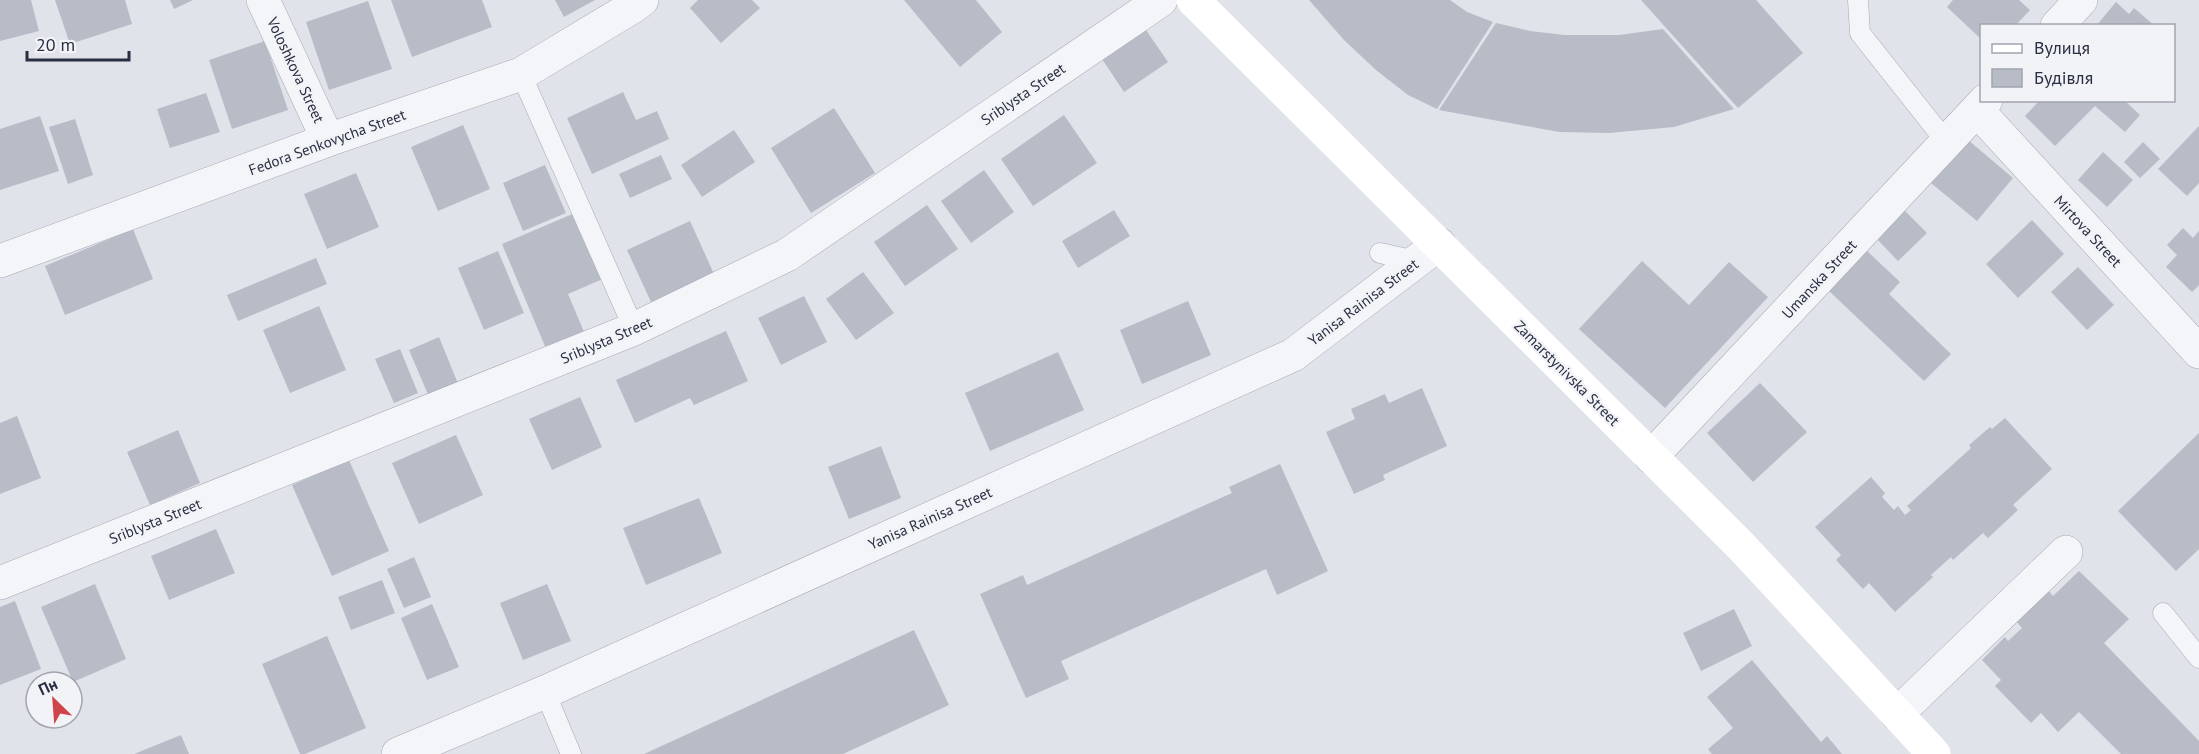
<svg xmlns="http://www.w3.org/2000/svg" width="2199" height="754" font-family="'PT Sans',sans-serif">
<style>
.building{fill:#b8bcc7}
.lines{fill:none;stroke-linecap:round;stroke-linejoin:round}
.lane-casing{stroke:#a6a9b4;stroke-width:21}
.street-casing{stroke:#a6a9b4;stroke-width:34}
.lane{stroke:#f4f5f8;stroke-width:20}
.street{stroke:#f4f5f8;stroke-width:33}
.secondary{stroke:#fff;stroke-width:33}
.labels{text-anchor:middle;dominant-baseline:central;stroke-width:5;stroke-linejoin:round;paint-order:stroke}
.street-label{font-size:15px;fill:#292f42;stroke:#f1f3f7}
</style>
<rect width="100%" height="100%" fill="#e1e3ea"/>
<!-- building -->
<g class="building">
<path d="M0,0h31l8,31 -39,10z"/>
<path d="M55,0h70l7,24 -62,20z"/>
<path d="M170,0h23l-19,9z"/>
<path d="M391,0h91l10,27 -80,30z"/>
<path d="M555,0h40l-31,17z"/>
<path d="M698,0h54l8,8 -39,35 -31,-35z"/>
<path d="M904,0h72l26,32 -42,35z"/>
<path d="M1309,0h141l17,12 26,10 -56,87 -29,-14 -32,-25 -32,-30z"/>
<path d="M1641,0h115l47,53 -65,55z"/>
<path d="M1953,0h66l11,10 -15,16h-33v14l-35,-33z"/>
<path d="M368,1l24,68 -63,21 -23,-68z"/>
<path d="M2116,2l13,12 5,-6 21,18h-59z"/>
<path d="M1496,23l34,8 34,4h55l44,-6 71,80 -60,18 -65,6 -50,-1 -120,-22z"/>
<path d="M1146,30l22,32 -44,30 -22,-33z"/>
<path d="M265,41l23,69 -56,19 -23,-69z"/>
<path d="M623,92l13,28 21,-9 12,28 -77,35 -25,-56z"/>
<path d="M206,93l14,39 -50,16 -13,-39z"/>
<path d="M2040,100h84l16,15 -15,17 -30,-26 -40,40 -30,-30z"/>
<path d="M834,108l41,65 -64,40 -40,-65z"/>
<path d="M1064,115l33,48 -64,43 -32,-47z"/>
<path d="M40,116l19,55 -59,19v-61z"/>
<path d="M75,119l18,56 -25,9 -19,-57z"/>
<path d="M463,125l27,64 -52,22 -27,-64z"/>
<path d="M2199,126v57l-12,13 -29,-27z"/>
<path d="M734,130l21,32 -53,35 -21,-32z"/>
<path d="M1968,140l45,38 -36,43 -46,-38z"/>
<path d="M2143,142l17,17 -20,19 -16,-16z"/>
<path d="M2103,152l30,28 -26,27 -29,-27z"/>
<path d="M661,155l11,24 -42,19 -11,-24z"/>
<path d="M545,165l21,48 -43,18 -20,-48z"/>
<path d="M984,170l30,42 -43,31 -30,-42z"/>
<path d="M356,173l23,54 -52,22 -23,-55z"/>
<path d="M927,205l31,44 -53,37 -31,-44z"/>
<path d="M1114,210l16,26 -52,32 -16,-27z"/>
<path d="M1905,211l22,22 -29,28 -22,-23z"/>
<path d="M577,212l28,66 -37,16 17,40 -38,17 -45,-107z"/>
<path d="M2032,220l32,34 -46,44 -32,-34z"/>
<path d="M690,221l24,53 -63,28 -24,-52z"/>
<path d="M2183,228l10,10 6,-7v54l-7,7 -26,-25 11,-12 -10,-10z"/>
<path d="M133,229l20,50 -88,36 -20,-49z"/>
<path d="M1865,249l35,33 -11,12 62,60 -27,27 -97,-92z"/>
<path d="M498,251l26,62 -40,17 -26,-62z"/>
<path d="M316,258l11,26 -89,37 -11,-26z"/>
<path d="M1642,261l47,44 40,-43 39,35 -103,111 -86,-79z"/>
<path d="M2078,267l36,38 -27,25 -36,-38z"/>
<path d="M863,272l31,41 -38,27 -30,-41z"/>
<path d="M804,296l23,46 -46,23 -23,-47z"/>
<path d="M1188,301l23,54 -69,29 -22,-54z"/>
<path d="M319,306l27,64 -56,23 -27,-63z"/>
<path d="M726,331l22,50 -54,24 -4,-7 -55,25 -19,-43z"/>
<path d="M439,337l20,49 -29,13 -21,-49z"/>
<path d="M400,349l18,44 -24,10 -19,-44z"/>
<path d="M1058,352l26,58 -94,41 -25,-58z"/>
<path d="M1760,383l47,49 -54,50 -46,-49z"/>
<path d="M1422,388l25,58 -64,29 2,5 -31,14 -28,-62 29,-13 -4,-10 34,-15 4,9z"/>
<path d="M580,397l22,50 -50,23 -23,-51z"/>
<path d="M17,416l24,62 -41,16v-71z"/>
<path d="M2005,418l47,51 -39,36 5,5 -30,28 -5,-5 -30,27 -2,-3 -20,18 2,2 -38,35 -26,-29 -6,6 -27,-29 5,-5 -26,-28 56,-50 14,16 -3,4 12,13 4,-4 7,9 6,-5 -4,-4 64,-58 -2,-3 21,-18 2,2z"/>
<path d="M178,430l22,53 -50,22 -23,-53z"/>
<path d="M2199,433v116l-23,22 -58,-60z"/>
<path d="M456,435l27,60 -64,29 -27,-61z"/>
<path d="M881,446l20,52 -52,21 -21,-52z"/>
<path d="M349,460l40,91 -57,25 -40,-91z"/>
<path d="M1280,464l48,107 -51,24 -11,-26 -205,92 8,18 -43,19 -46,-104 43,-19 4,10 205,-92 -3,-6z"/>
<path d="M699,498l23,55 -76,32 -23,-57z"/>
<path d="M216,529l19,44 -66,27 -18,-44z"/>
<path d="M414,557l17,40 -27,11 -17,-39z"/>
<path d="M2079,571l50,48 -25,24 95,98v13h-78l-42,-42 -21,20 -17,-19 -10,10 -36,-37 6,-6 -19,-20 23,-23 3,4 14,-13 -7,-8 33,-30 5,6z"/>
<path d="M382,580l13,33 -44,17 -13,-33z"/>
<path d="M95,584l31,75 -53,23 -32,-75z"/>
<path d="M547,584l24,57 -48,19 -23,-57z"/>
<path d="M15,601l26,68 -41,16v-78z"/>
<path d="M432,604l27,63 -32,13 -26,-62z"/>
<path d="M1734,609l18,37 -51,25 -18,-38z"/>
<path d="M914,630l35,75 -106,49h-199z"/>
<path d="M327,636l39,92 -61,26h-5l-38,-90z"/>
<path d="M1752,660l69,82 6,-6 15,18h-130l-4,-5 25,-21 -26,-31z"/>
<path d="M181,735l8,19h-55z"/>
</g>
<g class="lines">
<!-- lane casing -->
<g class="lane-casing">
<g id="lane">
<path d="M1858,0l2,33 87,110"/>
<path d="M521,74l113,255"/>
<path d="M1380,253l36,8"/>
<path d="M2163,613l36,45"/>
<path d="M545,692l26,62"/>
</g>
</g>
<!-- street casing -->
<g class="street-casing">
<g id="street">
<path d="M263,0l65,140"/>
<path d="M2057,26l24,-26"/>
<path d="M1977,110l222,242"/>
<path d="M0,261l328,-121 193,-66 113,-68 8,-6"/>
<path d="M1651,457l335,-357"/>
<path d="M0,583l634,-254 153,-74 374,-255"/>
<path d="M1897,714l169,-162"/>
<path d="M398,754l147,-62 748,-337 146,-111"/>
</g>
</g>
<!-- lane -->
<use href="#lane" class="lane"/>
<!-- street -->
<use href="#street" class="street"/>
<!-- secondary -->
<path class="secondary" d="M1193,0l548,546 193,208"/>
</g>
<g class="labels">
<!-- street labels -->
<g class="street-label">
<text transform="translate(296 70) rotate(65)">Voloshkova Street</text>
<text transform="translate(1023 94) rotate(-34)">Sriblysta Street</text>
<text transform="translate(327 142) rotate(-20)">Fedora Senkovycha Street</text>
<text transform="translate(2088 231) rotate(47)">Mirtova Street</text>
<text transform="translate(1819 279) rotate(-47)">Umanska Street</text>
<text transform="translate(1363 302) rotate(-37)">Yanisa Rainisa Street</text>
<text transform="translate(606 340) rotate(-23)">Sriblysta Street</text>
<text transform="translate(1567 373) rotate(45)">Zamarstynivska Street</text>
<text transform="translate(930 518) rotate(-24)">Yanisa Rainisa Street</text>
<text transform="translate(155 521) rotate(-22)">Sriblysta Street</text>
</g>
</g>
<!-- legend -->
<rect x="1980" y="24" width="195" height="78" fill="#f1f3f7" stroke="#a1a5af" stroke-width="1.5"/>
<rect x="1992" y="44" width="30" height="9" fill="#ffffff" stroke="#a1a5af" stroke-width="1.5"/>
<text x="2034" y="54" font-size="18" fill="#292f42">Вулиця</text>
<rect x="1992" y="69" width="30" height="18" fill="#b8bcc7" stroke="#a1a5af" stroke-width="1.5"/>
<text x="2034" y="84" font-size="18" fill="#292f42">Будівля</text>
<!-- north arrow -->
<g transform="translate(54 700) rotate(335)"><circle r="28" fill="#f1f3f7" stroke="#a1a5af" stroke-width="1.5"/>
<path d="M0-4.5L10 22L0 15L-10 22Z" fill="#d1434a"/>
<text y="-9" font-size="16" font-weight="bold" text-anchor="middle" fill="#292f42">Пн</text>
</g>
<!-- scale -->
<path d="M27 51v9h102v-9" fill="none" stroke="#292f42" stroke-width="3"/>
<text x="36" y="51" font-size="18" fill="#292f42" stroke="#f1f3f7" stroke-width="4.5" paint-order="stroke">20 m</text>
</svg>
